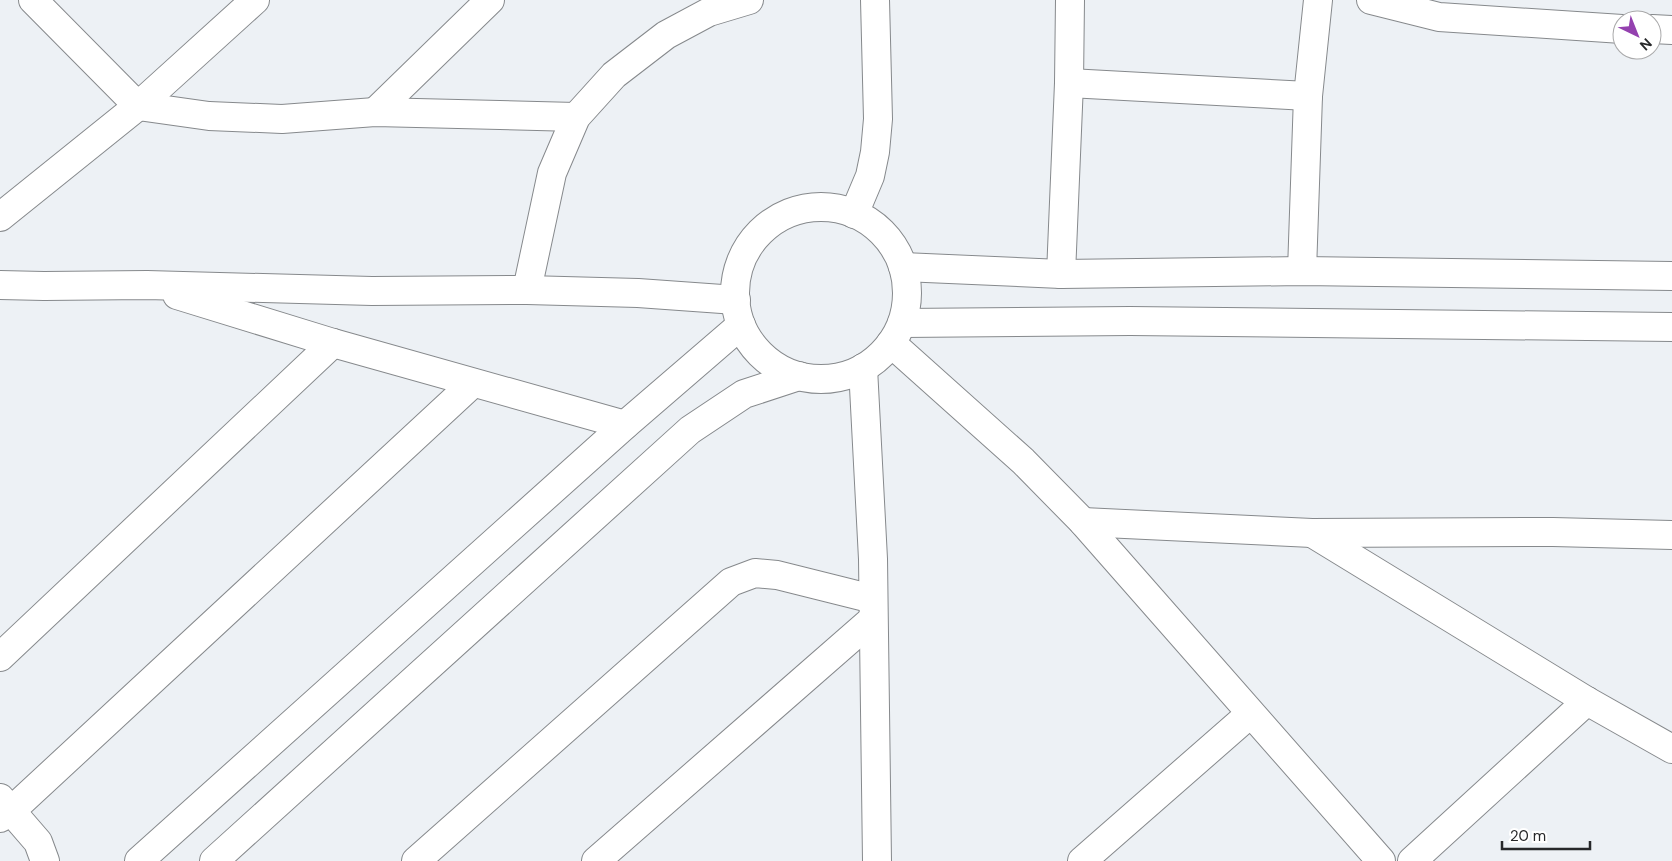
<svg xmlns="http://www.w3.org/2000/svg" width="1672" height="861" font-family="'DM Sans',sans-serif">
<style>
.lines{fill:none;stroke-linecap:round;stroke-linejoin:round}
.minor-casing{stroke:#86898c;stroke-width:30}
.minor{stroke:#fff;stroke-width:28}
</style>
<rect width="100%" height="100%" fill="#edf1f5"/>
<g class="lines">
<!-- minor casing -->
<g class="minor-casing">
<g id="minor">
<path d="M33,0l105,106 71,10 73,3 93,-7 201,5"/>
<path d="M1371,0l68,17 183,12"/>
<path d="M1652,29l20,1"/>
<path d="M1069,83l239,13"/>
<path d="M375,112l115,-112"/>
<circle cx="821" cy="293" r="86"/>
<path d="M854,214l16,-38 5,-24 3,-33 -3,-119"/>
<path d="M0,217l138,-111 117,-106"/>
<path d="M903,267l158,7 241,-3 370,5"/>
<path d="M1302,271l6,-175 10,-96"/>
<path d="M1061,274l8,-191 1,-83"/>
<path d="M0,285l44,1 103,-1 225,6 155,-1 111,3 98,7"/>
<path d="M527,290l25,-117 24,-56 38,-42 52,-40 43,-23 40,-12"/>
<path d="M177,295l156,48 292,82"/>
<path d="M902,323l228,-2 542,6"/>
<path d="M891,343l132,118 60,61 298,339"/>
<path d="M863,368l10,191 4,302"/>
<path d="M1083,522l229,11 241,-1 119,3"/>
<path d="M1312,533l275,168 85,48"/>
<path d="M0,657l333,-314"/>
<path d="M0,798l38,44 7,19"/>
<path d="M0,818l11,-7 462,-428"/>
<path d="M139,861l486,-436 116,-100"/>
<path d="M214,861l476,-431 54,-36 55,-18"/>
<path d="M416,861l315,-279 24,-9 22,2 96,24"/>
<path d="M596,861l277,-242"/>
<path d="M1082,861l168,-147"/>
<path d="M1412,861l175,-160"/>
</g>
</g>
<!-- minor -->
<use href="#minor" class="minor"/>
</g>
<!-- north arrow -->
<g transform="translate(1637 35) rotate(137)"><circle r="24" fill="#ffffff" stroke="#a9a9aa"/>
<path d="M0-4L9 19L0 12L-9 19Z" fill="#9441af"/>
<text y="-8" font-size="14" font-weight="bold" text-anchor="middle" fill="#27282a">N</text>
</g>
<!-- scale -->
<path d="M1502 841v8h88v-8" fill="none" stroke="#27282a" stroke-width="2.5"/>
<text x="1510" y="841" font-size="15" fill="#27282a" stroke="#ffffff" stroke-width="4" paint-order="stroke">20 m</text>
</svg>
